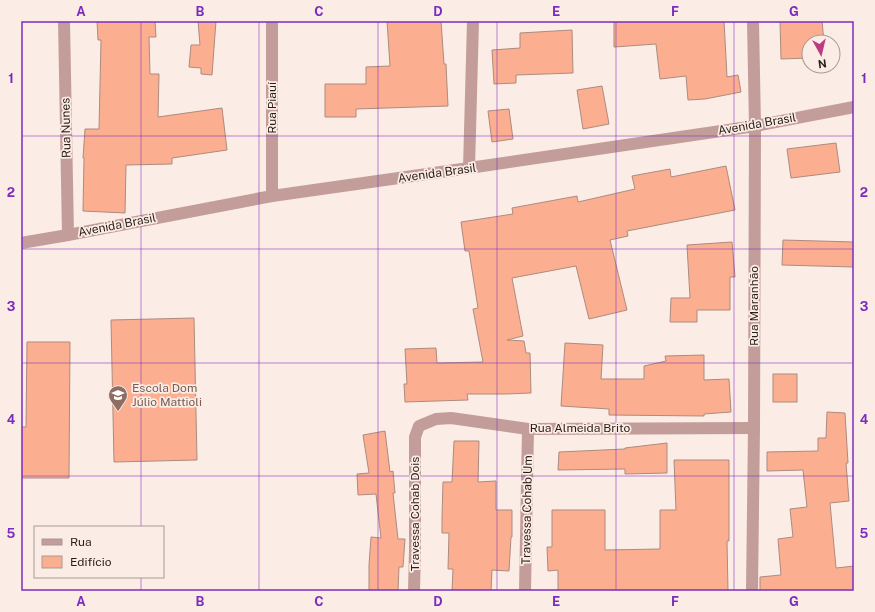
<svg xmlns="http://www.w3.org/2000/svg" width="875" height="612" font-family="'Public Sans',sans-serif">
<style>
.building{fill:#fcae90;stroke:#ad8b7f}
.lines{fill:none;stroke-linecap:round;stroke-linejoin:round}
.minor{stroke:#c39d99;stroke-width:12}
.tertiary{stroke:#c39d99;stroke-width:12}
.grid{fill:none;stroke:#7b2cbf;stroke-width:1;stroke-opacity:0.55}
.labels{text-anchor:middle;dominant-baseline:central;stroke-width:3.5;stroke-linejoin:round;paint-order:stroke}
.street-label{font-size:12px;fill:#2a1c18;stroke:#fbece6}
.education-label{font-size:12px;fill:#785e54;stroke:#fbece6;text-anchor:start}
.neatline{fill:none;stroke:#7b2cbf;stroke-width:1.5}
.grid-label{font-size:13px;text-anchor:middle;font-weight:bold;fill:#7b2cbf}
</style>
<rect width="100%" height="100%" fill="#fbece6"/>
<!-- building -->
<g class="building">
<path d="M97,21h58l1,16h-7l1,37h9l-1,43 64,-9 5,42 -55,8v6l-46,1 -1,48 -42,-2 1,-53h-1l2,-29h14l2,-89h-3z"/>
<path d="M198,21h18l-4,54 -11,-1v-6l-12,-1 2,-22h9z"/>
<path d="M387,21h54l3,43h2l2,42 -92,3v8h-31v-33h41v-17l24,-1z"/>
<path d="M614,21h110l3,56 11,-2 3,17 -36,7 -17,1 -2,-24 -26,3 -4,-35 -42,3z"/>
<path d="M780,21h42l2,21h-15v16l-28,1z"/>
<path d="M572,30l1,43 -57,2v8l-22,1 -2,-34 28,-2v-15z"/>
<path d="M602,86l7,38 -26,5 -6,-39z"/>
<path d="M509,109l4,30 -21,3 -4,-31z"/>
<path d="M836,143l4,29 -49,6 -4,-29z"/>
<path d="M726,166l9,44 -108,21 1,5 -18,4 17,70 -38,9 -13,-53 -64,12 11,58 -16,4 17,1 2,12h4l1,40 -25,1h-39l1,6 -63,2 -1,-18h3l-2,-35 31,-1 1,15 46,-1 -10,-53 5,-1 -9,-57h-4l-4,-29 52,-8 -1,-6 65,-12 1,6 57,-13 -3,-13 38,-7 1,8z"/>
<path d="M783,240l71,2v25l-72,-2z"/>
<path d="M732,242l3,35h-5v33h-33v12h-27l1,-24h19l-3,-53z"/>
<path d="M194,318l3,142 -83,2 -3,-142z"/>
<path d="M27,342h43l-1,136h-48v-51h5z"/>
<path d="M565,343l38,2 -2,34h43v-13l22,-5 -1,-5 39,-1v25l25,-1 2,33 -27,2v2l-95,-1v-6l-48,-3z"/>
<rect x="773" y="374" width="24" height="28"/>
<path d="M827,412l18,1 3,50h-2l3,38 -19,2 6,65 18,-2v25h-94v-14l21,-2 -3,-36 15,-2 -3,-28 17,-2 -4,-37 -36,1v-19l51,-1v-13h8z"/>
<path d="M385,431l5,41 3,-1 2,22h-2l5,46h7l-2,28h-4l-1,24h-29v-26l2,-28 10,1 -5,-44 -18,1 -1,-21 12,-1 -6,-38z"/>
<path d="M454,441h25l-1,41 18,-1v29h16v27h-1l-2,34 -17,-1 -1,21h-39l1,-22h-5l1,-36h-7v-16l1,-35h9z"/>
<path d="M667,443v30l-42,1v-5l-67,1 1,-18 66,-3v-1z"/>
<path d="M674,460h55v81h-2l1,50h-170v-21l-10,1 -1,-24h5v-37h53v40l55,-1v-39h16z"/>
</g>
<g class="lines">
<!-- minor -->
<g class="minor">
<path d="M64,21l4,214"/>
<path d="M469,168l4,-147"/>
<path d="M272,196v-175"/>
<path d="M21,243l47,-8 204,-39 197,-28 286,-42 -1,302 -2,163"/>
<path d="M414,591l1,-41v-113l4,-11 17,-7 15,-1 77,11 226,-1"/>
<path d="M525,591l3,-162"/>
</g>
<!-- tertiary -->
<path class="tertiary" d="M753,21l2,105 99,-19"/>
</g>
<!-- grid -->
<path class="grid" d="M141,21v506M259,21v570M378,21v570M497,21v570M616,21v570M734,21v570M21,136h833M21,249h833M21,363h833M21,476h833M141,577v14"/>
<!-- icons -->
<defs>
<g id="school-pin" transform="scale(1)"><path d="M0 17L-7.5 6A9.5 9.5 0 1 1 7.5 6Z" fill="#8d6e63" stroke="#fbece6"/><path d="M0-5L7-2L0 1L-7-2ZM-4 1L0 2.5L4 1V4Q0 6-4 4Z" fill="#fff"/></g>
</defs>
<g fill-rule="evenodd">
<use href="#school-pin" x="118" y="395"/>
</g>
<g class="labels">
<!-- street labels -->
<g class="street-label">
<text transform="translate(272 108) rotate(-90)">Rua Piauí</text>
<text transform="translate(757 124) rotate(-10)">Avenida Brasil</text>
<text transform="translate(66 128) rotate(-91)">Rua Nunes</text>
<text transform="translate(437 173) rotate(-8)">Avenida Brasil</text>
<text transform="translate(117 225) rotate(-11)">Avenida Brasil</text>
<text transform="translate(754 306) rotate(-90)">Rua Maranhão</text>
<text x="580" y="428">Rua Almeida Brito</text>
<text transform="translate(527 510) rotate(-89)">Travessa Cohab Um</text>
<text transform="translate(415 514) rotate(-90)">Travessa Cohab Dois</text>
</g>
<!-- education labels -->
<g class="education-label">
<text x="132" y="388">Escola Dom<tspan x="132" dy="14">Júlio Mattioli</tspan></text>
</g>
</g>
<!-- border -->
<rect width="875" height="612" fill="none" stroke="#fbece6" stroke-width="44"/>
<!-- legend -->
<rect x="34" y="526" width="130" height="52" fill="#fbece6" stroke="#a79994"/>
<rect x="42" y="539" width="20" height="6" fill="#c39d99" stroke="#a79994"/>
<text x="70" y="546" font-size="12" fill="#2a1c18">Rua</text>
<rect x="42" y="556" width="20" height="12" fill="#fcae90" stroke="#a79994"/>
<text x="70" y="566" font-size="12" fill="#2a1c18">Edifício</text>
<!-- north arrow -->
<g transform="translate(821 54) rotate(172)"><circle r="19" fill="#fbece6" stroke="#a79994"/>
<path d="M0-3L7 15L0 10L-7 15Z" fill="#be3b81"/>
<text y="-6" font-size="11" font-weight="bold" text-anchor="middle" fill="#2a1c18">N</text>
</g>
<rect x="22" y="22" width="831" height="568" class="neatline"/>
<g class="grid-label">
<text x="81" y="16">A</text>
<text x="200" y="16">B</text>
<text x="319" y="16">C</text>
<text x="438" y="16">D</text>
<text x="556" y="16">E</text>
<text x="675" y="16">F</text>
<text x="794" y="16">G</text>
<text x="11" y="83">1</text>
<text x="864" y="83">1</text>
<text x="11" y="197">2</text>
<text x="864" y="197">2</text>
<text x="11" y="311">3</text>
<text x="864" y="311">3</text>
<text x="11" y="424">4</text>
<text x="864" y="424">4</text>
<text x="11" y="538">5</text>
<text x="864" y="538">5</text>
<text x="81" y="606">A</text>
<text x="200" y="606">B</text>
<text x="319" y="606">C</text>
<text x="438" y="606">D</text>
<text x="556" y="606">E</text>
<text x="675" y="606">F</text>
<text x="794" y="606">G</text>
</g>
</svg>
